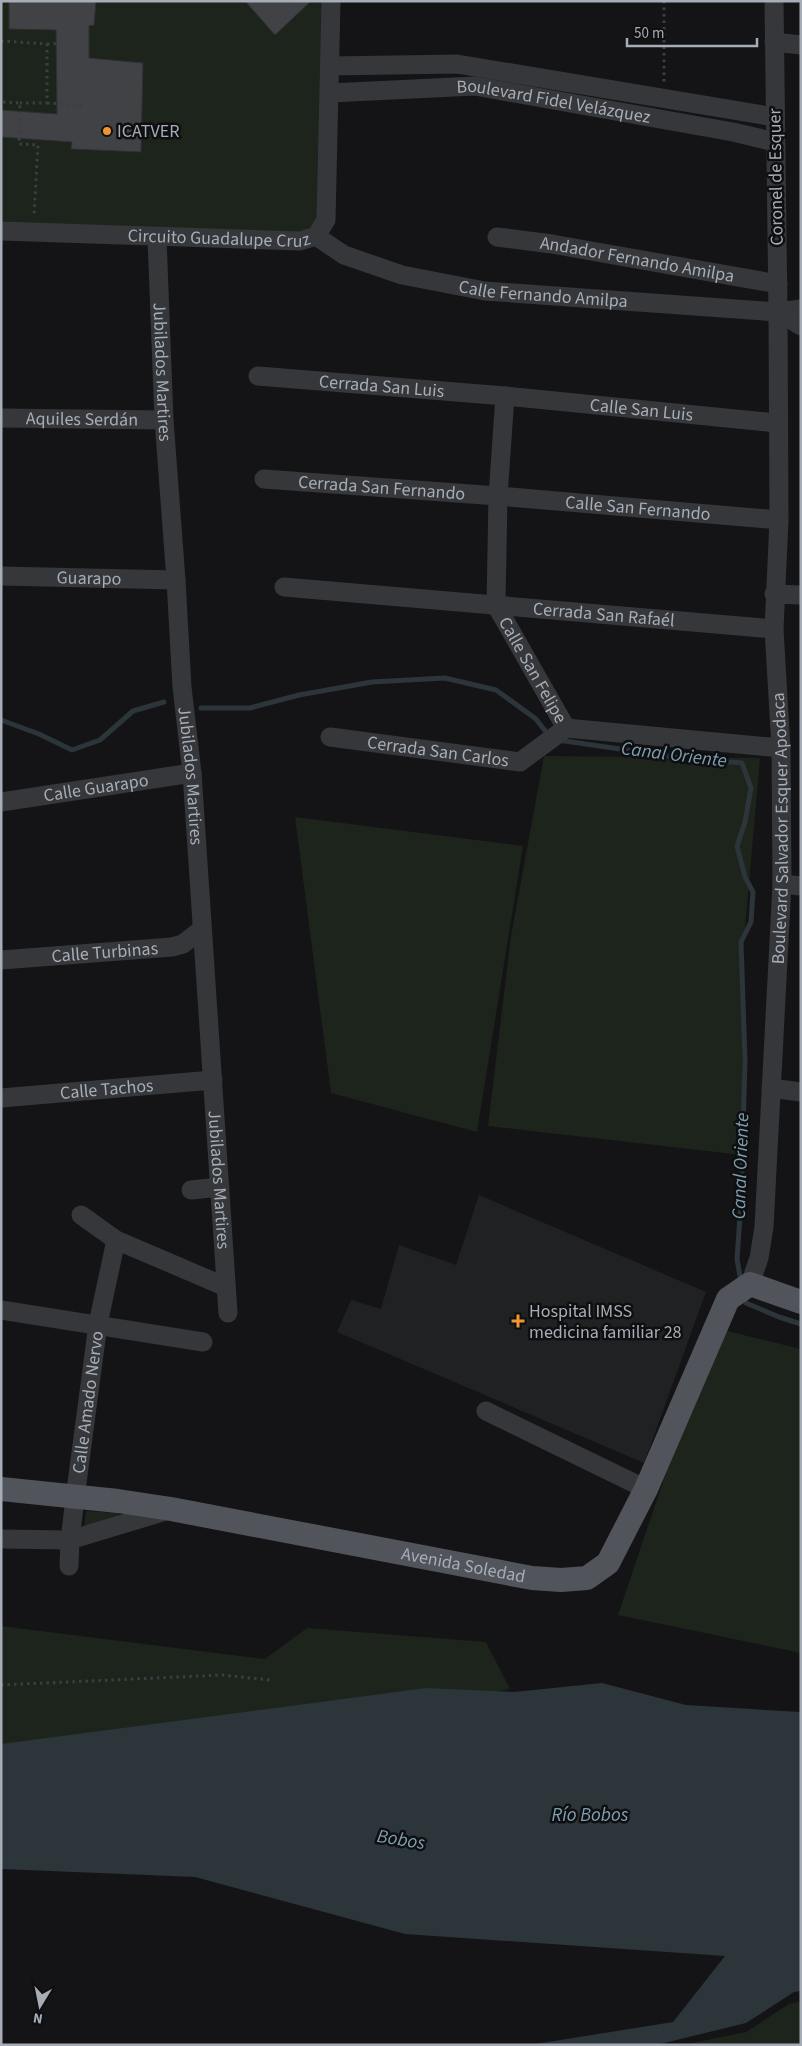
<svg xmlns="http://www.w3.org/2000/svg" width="802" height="2046" font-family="'Source Sans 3',sans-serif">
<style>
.built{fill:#202123}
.green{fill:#1c241c}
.water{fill:#2b353a}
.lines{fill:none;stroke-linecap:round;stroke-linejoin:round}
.stream{stroke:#2b353a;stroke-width:5}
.building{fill:#404246;stroke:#2e2f32}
.path{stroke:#3b3e42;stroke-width:3;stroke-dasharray:2.5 4;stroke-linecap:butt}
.minor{stroke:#35373b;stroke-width:19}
.major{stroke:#51545a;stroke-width:24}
.poi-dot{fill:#ef9633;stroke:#0f0f11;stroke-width:2}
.labels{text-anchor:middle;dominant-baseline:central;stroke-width:5;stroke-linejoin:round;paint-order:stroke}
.street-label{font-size:18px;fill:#a6adb6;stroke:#0f0f11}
.poi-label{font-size:18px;fill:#a6adb6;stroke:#0f0f11;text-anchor:start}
.water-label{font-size:19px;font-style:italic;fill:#7da0b1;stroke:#0f0f11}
</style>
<rect width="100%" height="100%" fill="#141416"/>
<!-- built -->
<path class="built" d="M479,1195l227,97 -62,171 -307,-131 14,-32 30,9 18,-64 57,20z"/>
<!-- green -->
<g class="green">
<path d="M1,1h323l-2,214 -20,21 -301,-11z"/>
<path d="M544,756l216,2 -18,205v192l-254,-29 23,-190z"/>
<path d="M295,817l228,29 -46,286 -146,-39z"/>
<path d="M715,1328l86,21v304l-183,-38z"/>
<path d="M86,1511l33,2v6l-35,9z"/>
<path d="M1,1626l264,33 42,-31 179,14 24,47 -187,31 -322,50z"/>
<path d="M801,2001v44h-118l63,-13 43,-28z"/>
</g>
<!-- water -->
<path class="water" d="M602,1683l84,22 115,7v279l-7,1 -48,31 -90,22h-127l144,-23 52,-66 -320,-22 -210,-57 -194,-8v-125l425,-56 88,4z"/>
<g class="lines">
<!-- stream -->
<g class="stream">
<path d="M201,708h49l49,-13 73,-13 73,-4 51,12 40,29 13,17"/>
<path d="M1,720l38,14 33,16 28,-10 33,-29 31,-9"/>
<path d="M558,740l117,17 67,6 9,25 -6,34 -8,24 8,31 8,15 -2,30 -10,20 4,118 -4,142 -4,57 4,23"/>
<path d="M743,1296l3,7 33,14 22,7"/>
</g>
</g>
<!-- building -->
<g class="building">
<path d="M9,1h87l-2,24 -5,1v32l54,5 -2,89 -70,-3 1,-7 -71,-5v-27l56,4 -1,-84 -47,-1z"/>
<path d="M245,1h66l-36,34z"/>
</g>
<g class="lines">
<!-- path -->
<g class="path">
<path d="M664,1v82"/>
<path d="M1,41l46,3v59h-27"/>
<path d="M47,44l20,-1"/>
<path d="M3,102l17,1 -1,41 19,1 -4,70"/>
<path d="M47,103l35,2"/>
<path d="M1,1685l221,-10 48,5"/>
</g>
<!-- minor -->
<g class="minor">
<path d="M774,42l27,3"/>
<path d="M330,66l127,-2 318,53"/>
<path id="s1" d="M330,93l145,-7 258,46 42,10"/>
<path id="s2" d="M1,231l299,10 16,-5 10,-16 5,-219"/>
<path id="s3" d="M316,236l28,19 58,20 83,16 293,21 23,-3"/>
<path id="s4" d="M497,237l55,7 226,40"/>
<path id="s5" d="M157,238l7,182 12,160 6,107 10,86 36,540"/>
<path d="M778,312l23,14"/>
<path id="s6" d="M258,376l247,20 272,27"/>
<path id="s7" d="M505,396l-7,100 -2,109 70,123"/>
<path id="s8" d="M1,418l163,2"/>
<path id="s9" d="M264,479l234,17 281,24"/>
<path id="s10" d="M1,576l175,4"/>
<path id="s11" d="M284,587l490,42"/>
<path d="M774,594l27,1"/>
<path d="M566,728l215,20"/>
<path id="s12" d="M330,737l190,25 46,-34"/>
<path id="s13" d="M1,802l191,-29"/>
<path d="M782,884l19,2"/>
<path id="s14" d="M1,960l171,-13 11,-3 19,-15"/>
<path d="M771,1088l30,4"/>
<path id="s15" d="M1,1098l212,-18"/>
<path d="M191,1190l29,-3"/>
<path d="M81,1215l35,25 110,47"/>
<path id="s16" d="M750,1284l9,-26 5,-31 18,-343 -1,-136 -7,-119 5,-109 -1,-208 -4,-311"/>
<path d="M1,1310l202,32"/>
<path d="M486,1411l160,78"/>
<path d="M1,1539l69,1 99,-30"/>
<path id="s17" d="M69,1566l1,-26 5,-42 23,-174 18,-84"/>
</g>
<!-- major -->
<path class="major" id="s18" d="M1,1489l117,12 53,8 361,69 29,2 26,-2 21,-15 38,-74 82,-190 22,-15 51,18"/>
</g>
<!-- markers -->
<g class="poi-dot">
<circle cx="107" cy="131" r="5"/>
<path d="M515.5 1313.5h5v5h5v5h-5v5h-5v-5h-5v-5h5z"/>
</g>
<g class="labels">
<!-- street labels -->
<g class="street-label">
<text stroke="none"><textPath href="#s1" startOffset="225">Boulevard Fidel Velázquez</textPath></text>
<text transform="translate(776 177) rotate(-91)">Coronel de Esquer</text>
<text stroke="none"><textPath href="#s2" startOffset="218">Circuito Guadalupe Cruz</textPath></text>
<text stroke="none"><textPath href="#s4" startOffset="142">Andador Fernando Amilpa</textPath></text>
<text stroke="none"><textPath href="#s3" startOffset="238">Calle Fernando Amilpa</textPath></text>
<text stroke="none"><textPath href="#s5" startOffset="134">Jubilados Martires</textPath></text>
<text stroke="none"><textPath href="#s6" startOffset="124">Cerrada San Luis</textPath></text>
<text stroke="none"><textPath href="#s6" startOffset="385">Calle San Luis</textPath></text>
<text stroke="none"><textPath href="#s8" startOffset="81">Aquiles Serdán</textPath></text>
<text stroke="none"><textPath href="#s9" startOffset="118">Cerrada San Fernando</textPath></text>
<text stroke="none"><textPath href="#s9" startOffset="375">Calle San Fernando</textPath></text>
<text stroke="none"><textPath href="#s10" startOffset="88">Guarapo</textPath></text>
<text stroke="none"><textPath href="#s11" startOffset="321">Cerrada San Rafaél</textPath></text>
<text stroke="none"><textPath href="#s7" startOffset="284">Calle San Felipe</textPath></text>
<text stroke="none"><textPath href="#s12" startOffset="109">Cerrada San Carlos</textPath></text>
<text stroke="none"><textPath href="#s5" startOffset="539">Jubilados Martires</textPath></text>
<text stroke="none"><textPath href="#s13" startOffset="96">Calle Guarapo</textPath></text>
<text stroke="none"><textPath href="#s16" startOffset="458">Boulevard Salvador Esquer Apodaca</textPath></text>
<text stroke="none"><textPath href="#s14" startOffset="104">Calle Turbinas</textPath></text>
<text stroke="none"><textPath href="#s15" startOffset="106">Calle Tachos</textPath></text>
<text stroke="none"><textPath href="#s5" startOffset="944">Jubilados Martires</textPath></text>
<text stroke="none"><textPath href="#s17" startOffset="165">Calle Amado Nervo</textPath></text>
<text stroke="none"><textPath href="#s18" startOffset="469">Avenida Soledad</textPath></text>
</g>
<!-- poi labels -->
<g class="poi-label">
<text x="117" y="131">ICATVER</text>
<text x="529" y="1311">Hospital IMSS<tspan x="529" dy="21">medicina familiar 28</tspan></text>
</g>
<!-- water labels -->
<g class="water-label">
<text transform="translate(674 755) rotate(7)">Canal Oriente</text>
<text transform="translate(741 1166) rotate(-88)">Canal Oriente</text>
<text x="590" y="1815">Río Bobos</text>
<text transform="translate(401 1840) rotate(9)">Bobos</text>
</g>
</g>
<!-- border -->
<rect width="802" height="2046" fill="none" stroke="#a6adb6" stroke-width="5"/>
<!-- north arrow -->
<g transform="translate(40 2006) rotate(190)" stroke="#0f0f11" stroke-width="4" paint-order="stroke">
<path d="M0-4L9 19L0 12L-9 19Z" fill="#a6adb6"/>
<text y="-8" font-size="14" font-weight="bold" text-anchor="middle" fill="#a6adb6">N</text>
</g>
<!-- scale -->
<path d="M627 38v8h130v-8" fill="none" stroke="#a6adb6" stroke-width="2.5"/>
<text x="634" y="38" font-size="15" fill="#a6adb6" stroke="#0f0f11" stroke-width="4" paint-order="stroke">50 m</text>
</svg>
